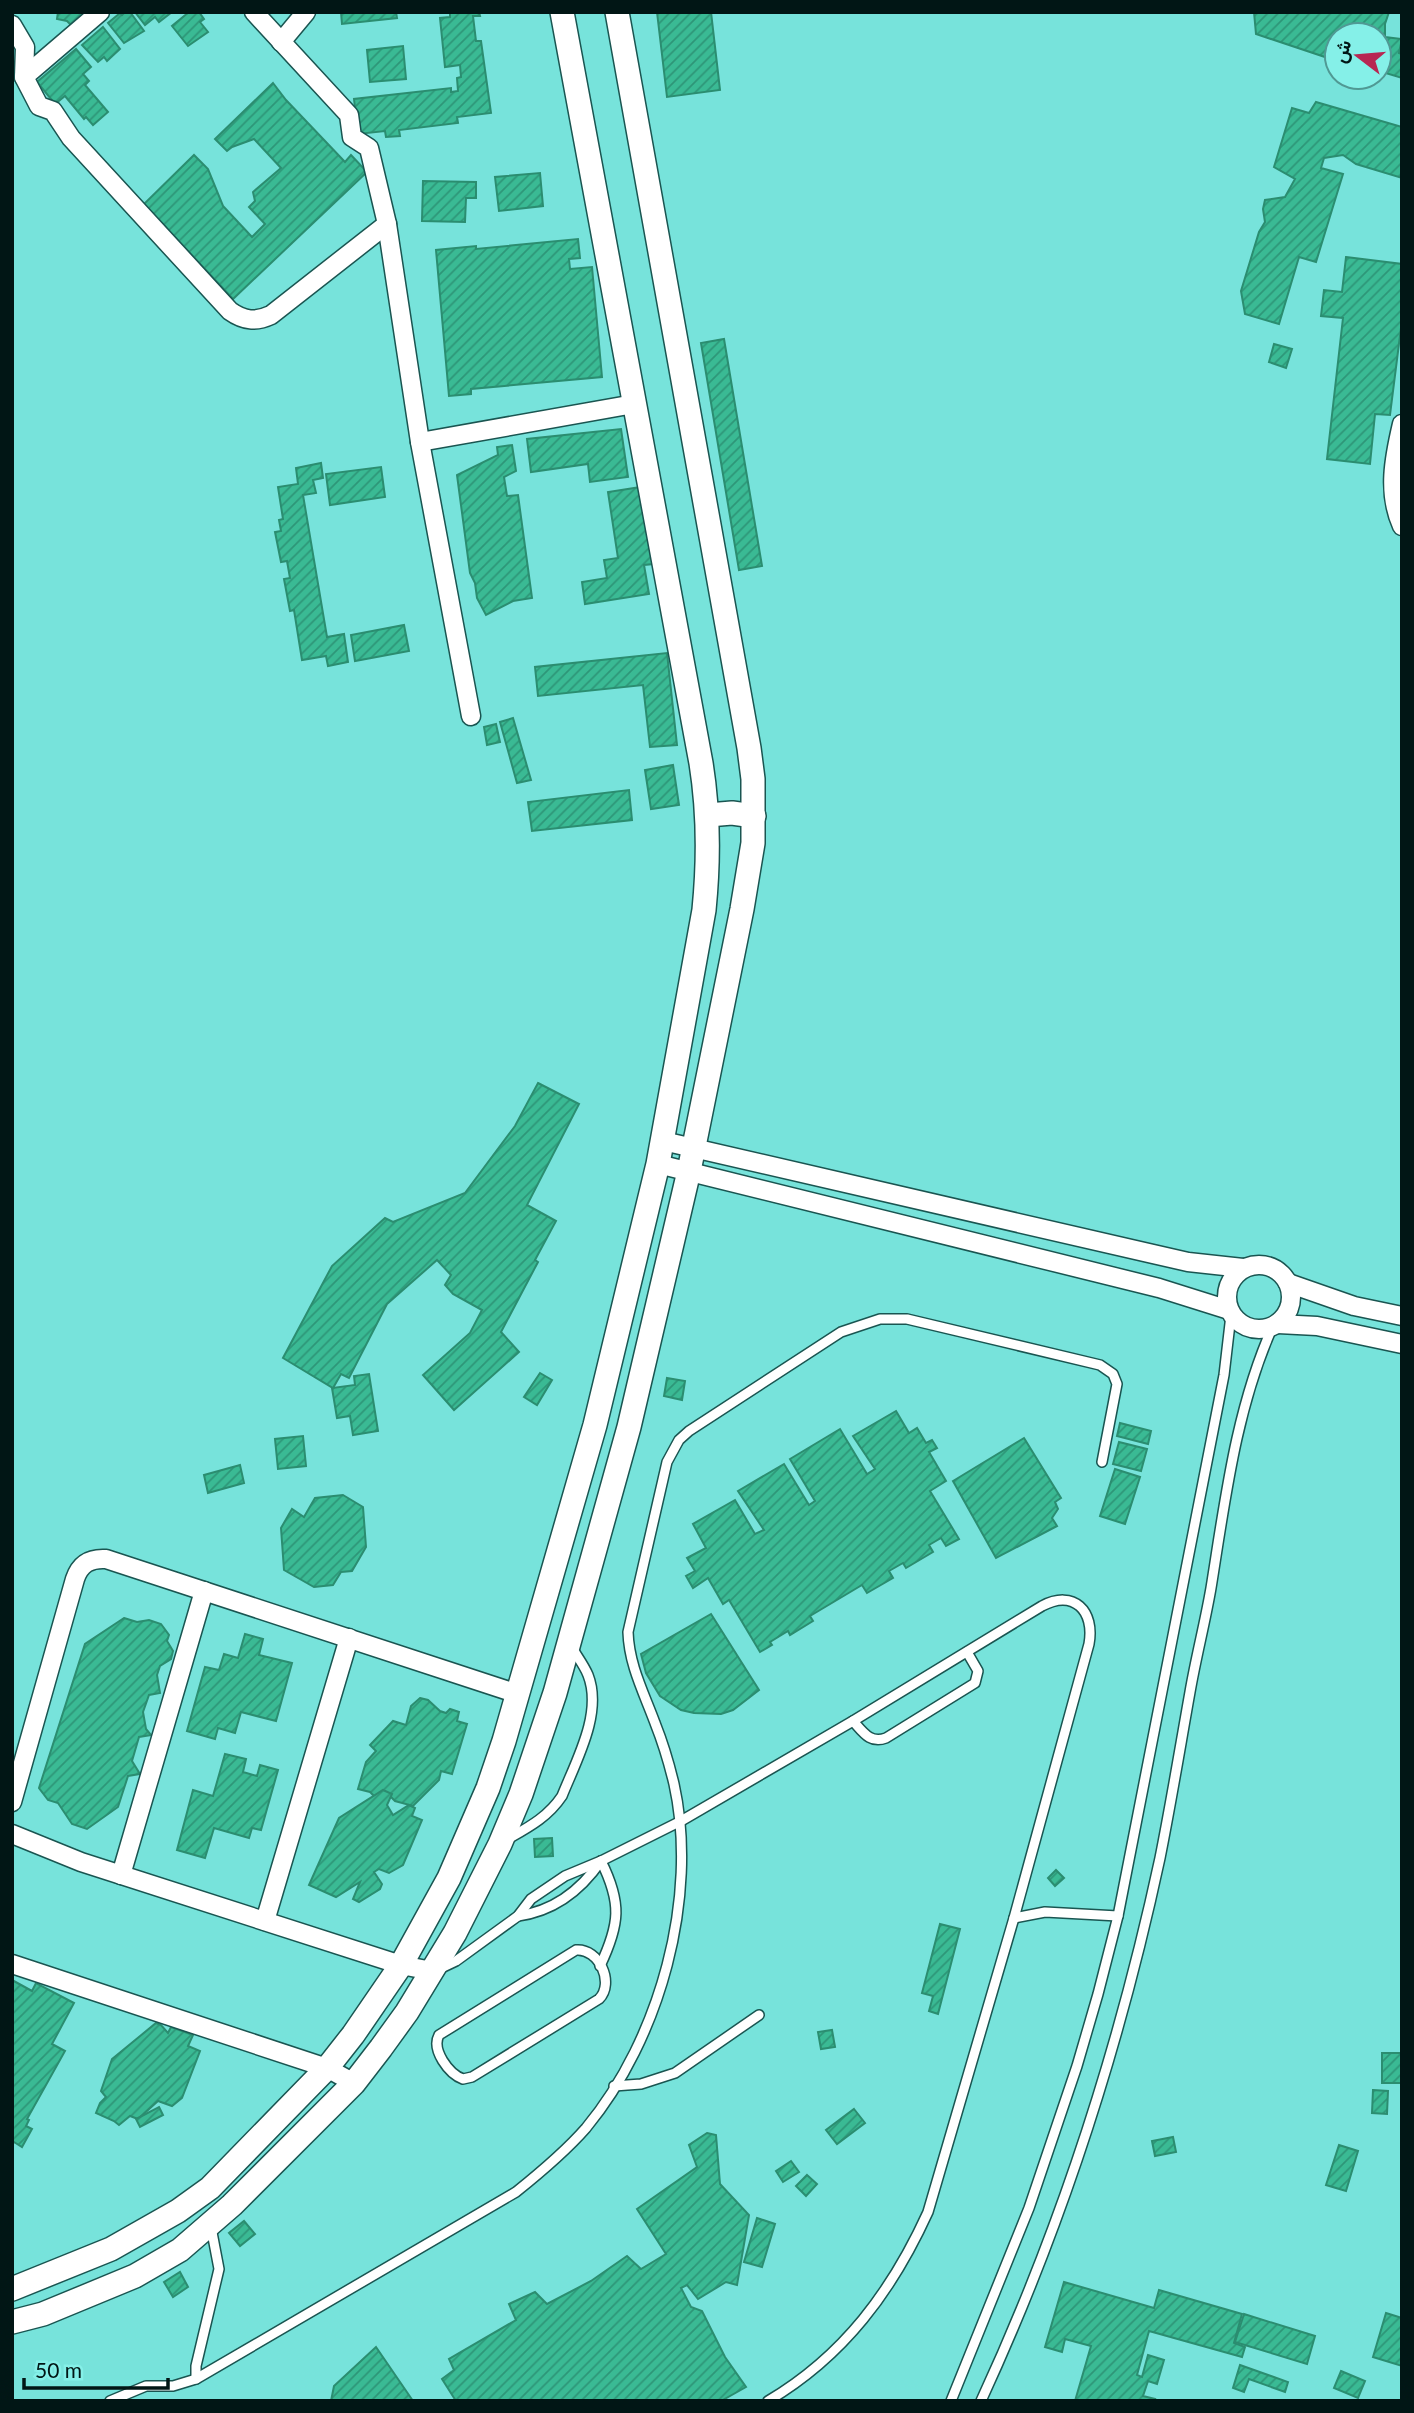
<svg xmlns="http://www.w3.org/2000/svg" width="1414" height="2413" font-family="Lato,Vazirmatn,sans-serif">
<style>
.building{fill:url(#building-hatch);stroke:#2b8d70;stroke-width:2}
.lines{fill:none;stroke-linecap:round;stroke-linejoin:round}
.service-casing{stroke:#1a5551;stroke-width:12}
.minor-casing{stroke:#1a5551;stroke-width:21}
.tertiary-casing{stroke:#1a5551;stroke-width:26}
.service{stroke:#fff;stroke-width:9}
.minor{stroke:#fff;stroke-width:18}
.tertiary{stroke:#fff;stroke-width:23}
</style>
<defs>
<pattern id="building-hatch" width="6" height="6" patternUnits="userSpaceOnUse" patternTransform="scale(1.75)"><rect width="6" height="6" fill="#3aba94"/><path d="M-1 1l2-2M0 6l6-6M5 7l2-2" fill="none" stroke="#2e9678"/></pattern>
</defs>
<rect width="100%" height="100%" fill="#77e3db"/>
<!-- building -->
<g class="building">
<path d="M58,12h30l-15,15 -6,-6 -10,-2z"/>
<path d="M125,12h5l14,19 -20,12 -16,-20 12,-10 2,2z"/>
<path d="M135,12h37l-13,10 -4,-5 -10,8z"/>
<path d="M189,12h10l5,7 -4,3 8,10 -20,14 -16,-20z"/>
<path d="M341,12h55l1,6 -55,6z"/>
<path d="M450,12h29l1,4h-7l3,25h5l10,72 -34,4 1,6 -59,7 1,6 -14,1 -1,-6 -27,3 -4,-35 97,-11v4l7,-1 -1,-13 4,-1 -1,-12 -15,2 -5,-49 10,-1z"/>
<path d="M657,12h54l9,78 -53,7z"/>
<path d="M1254,12h135l-4,12v13l17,2 -3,14 3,1v24l-23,-7v-36h-42v26l-81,-27z"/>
<path d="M103,27l17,22 -13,12 -3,-4 -6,5 -16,-17z"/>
<path d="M403,46l3,33 -36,3 -3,-32z"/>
<path d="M76,49l15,18 -8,7 6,7 -4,4 23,27 -15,13 -7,-8 -2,2 -19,-23 -10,8 -18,-22z"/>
<path d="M273,83l13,17 59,62 6,-7 16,17 -134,127 -75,-80 -3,1 -13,-14 52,-51 14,14 15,37 29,31 13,-13 -16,-17 6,-6 -2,-9 28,-24 -27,-29 -22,8 -5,4 -12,-12z"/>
<path d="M1316,102l86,25v51l-46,-14 -13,-9 -19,3 -3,10 22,6 -27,88 -17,-5 -20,67 -34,-10 -4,-23 18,-59 6,-10 -2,-13 2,-9 20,-3 10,-18 -21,-12 18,-59 17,5z"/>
<path d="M540,173l3,33 -44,5 -4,-34z"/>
<path d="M423,181l53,1v16h-10l-1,24 -43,-1z"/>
<path d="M578,239l2,19 -11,1 1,10 22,-2 10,110 -131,12v5l-22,2 -13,-146 40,-4v3z"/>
<path d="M1346,257l56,7v56l-12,95 -15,-1 -5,50 -43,-5 16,-141 -22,-2 3,-26 18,2z"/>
<path d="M724,339l38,227 -23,4 -38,-227z"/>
<path d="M1274,344l18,5 -6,19 -17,-6z"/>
<path d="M621,429l7,48 -38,5 -2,-18 -57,8 -4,-33z"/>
<path d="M512,445l4,26 -12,6 3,19 11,-1 14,103 -19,3 -27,14 -9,-17 -2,-15 -5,-10 -13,-98 41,-20 -1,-8z"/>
<path d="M321,463l2,15 -10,2 3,13 -13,2 24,142 17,-3 4,28 -20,4 -2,-10 -24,4 -8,-50 -4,1 -6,-32 6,-1 -3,-17 -6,1 -6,-30 6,-1 -2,-11 4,-1 -5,-32 20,-3 -2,-16z"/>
<path d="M381,467l4,30 -55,8 -4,-31z"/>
<path d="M641,487l12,77 -9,1 5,29 -64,10 -3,-22 25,-4 -3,-18 14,-2 -10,-66z"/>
<path d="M404,625l5,26 -54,10 -4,-26z"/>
<path d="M667,653l10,92 -27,2 -7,-62 -105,11 -3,-29z"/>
<path d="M513,718l18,62 -14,3 -17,-61z"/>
<path d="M496,724l4,18 -13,3 -3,-18z"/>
<path d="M673,765l6,40 -28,4 -6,-39z"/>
<path d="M629,790l3,30 -100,11 -4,-29z"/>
<path d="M538,1083l41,21 -52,101 29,16 -21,39 3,2 -37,70 18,20 -65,58 -31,-35 47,-42 12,-23 -29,-16 -8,-9 6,-10 -14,-15 -50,44 -38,74 -8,-4 -8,14 -50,-30 49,-92 53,-48 8,4 72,-29 50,-67z"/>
<path d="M540,1373l12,7 -15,25 -13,-8z"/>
<path d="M369,1374l9,57 -25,4 -3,-19 -13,2 -5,-30 23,-3 -1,-9z"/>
<path d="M667,1378l18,3 -3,19 -18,-4z"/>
<path d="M896,1411l13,22 8,-5 9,15 6,-3 5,8 -8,4 17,29 -16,10 29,48 -13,7 -5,-8 -12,7 4,7 -27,16 -3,-5 -14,8 4,7 -26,15 -5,-8 -52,31 3,5 -23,14 -2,-4 -18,11 2,3 -12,7 -31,-52 -6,4 -15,-26 -15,10 -7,-12 9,-5 -8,-13 19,-10 -13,-24 42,-24 20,34 9,-4 -26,-39 46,-27 25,41 6,-4 -25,-42 50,-30 27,45 8,-5 -22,-33z"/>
<path d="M1120,1423l31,8 -3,13 -31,-8z"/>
<path d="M303,1436l3,30 -28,3 -3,-30z"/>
<path d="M1024,1438l37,60 -6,4 3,7 -6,9 5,8 -61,32 -43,-77z"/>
<path d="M1119,1442l28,7 -6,22 -28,-7z"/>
<path d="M240,1465l4,18 -36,10 -4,-18z"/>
<path d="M1115,1469l25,8 -15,47 -25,-8z"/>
<path d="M343,1495l20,12 3,40 -14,24 -11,1 -8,13 -19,2 -30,-17 -3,-42 11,-19 12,8 11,-19z"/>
<path d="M711,1614l48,76 -26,20 -12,4 -27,-1 -13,-3 -21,-14 -14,-23 -5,-19z"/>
<path d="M124,1618l13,4 12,-2 12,4 8,11 -2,6 6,10 -2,8 -11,7 -3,9 3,18 -11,2 -6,17 3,17 5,6 -12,2 -7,24 8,13 -12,2 -10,31 -31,22 -15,-5 -14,-21 -10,-3 -9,-12 46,-144z"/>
<path d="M245,1634l18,5 -4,16 33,8 -16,58 -35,-9 -6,21 -17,-5 -3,11 -28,-8 18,-64 14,3 5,-16 14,4z"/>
<path d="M420,1698l8,2 12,11 6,2 4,-4 9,3 -2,9 10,3 -15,50 -11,-3 -2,9 -26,26 -18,-5 -6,-6 -8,8 -11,-11 -12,-3 8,-27 10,-11 -6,-6 23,-24 13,4 5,-19z"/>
<path d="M225,1754l21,5 -3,13 14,4 3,-11 18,5 -17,60 -9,-2 -3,10 -35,-10 -9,30 -28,-8 16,-60 20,6z"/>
<path d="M383,1790l9,4 -5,11 6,10 16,-10 6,3 -3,8 10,4 -19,45 -14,8 -10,-4 -5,3 8,12 -2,5 -21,13 -6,-3 7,-17 -24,15 -27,-12 30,-67z"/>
<path d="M552,1838l1,18 -18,1 -1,-18z"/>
<path d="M1056,1870l8,8 -9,8 -7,-8z"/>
<path d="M940,1924l20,5 -22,85 -9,-3 4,-15 -11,-3z"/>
<path d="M12,1980l20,11 4,-8 38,20 -22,41 13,7 -38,68 2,1 -3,6 6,3 -10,18 -8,-5 -2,3z"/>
<path d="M156,2023l5,2 7,8 3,-6 22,8 -5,11 12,5 -18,47 -10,8 -14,-5 -20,18 -8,-3 -11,9 -5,-4 -18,-8 4,-10 6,-6 -5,-6 11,-32z"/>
<path d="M832,2030l3,17 -14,2 -3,-17z"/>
<rect x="1382" y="2053" width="20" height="30"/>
<path d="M1373,2090l15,1 -1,23 -15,-1z"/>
<path d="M159,2107l4,8 -23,12 -4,-8z"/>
<path d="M854,2109l11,14 -28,21 -11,-14z"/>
<path d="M707,2133l9,2 4,49 29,31 -12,70 -11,-3 -28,17 -11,-14 -6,3 10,19 11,4 23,46 21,30 -25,14h-265l-14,-22 12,-9 -5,-11 67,-39 -7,-16 26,-12 12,12 44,-23 36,-25 14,13 25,-15 -29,-45 60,-42 -8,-22z"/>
<path d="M1173,2137l3,15 -21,4 -3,-15z"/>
<path d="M1339,2145l19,6 -12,40 -20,-6z"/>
<path d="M791,2161l8,11 -16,10 -7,-11z"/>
<path d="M807,2175l10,9 -11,12 -10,-10z"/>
<path d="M757,2218l18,6 -13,43 -18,-5z"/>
<path d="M244,2221l11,13 -15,12 -11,-13z"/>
<path d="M180,2272l8,15 -15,10 -9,-15z"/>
<path d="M1064,2282l90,26 5,-18 83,24 -8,29 11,4 -3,10 -93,-26 -12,44 5,2 6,-22 16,5 -7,24 -9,-3 -5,15 12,3 -1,2h-79l16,-55 -26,-7 -3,13 -17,-5z"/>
<path d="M1386,2313l16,5v48l-29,-9z"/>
<path d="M1244,2314l71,22 -8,28 -72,-22z"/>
<path d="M376,2347l37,54h-82l3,-15z"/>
<path d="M1240,2365l48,17 -3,10 -36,-13 -5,13 -11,-4z"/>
<path d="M1341,2371l24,10 -7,17 -24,-10z"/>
</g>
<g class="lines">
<!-- service casing -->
<g class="service-casing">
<g id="service">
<path d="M853,1721c10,11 17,23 33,17l89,-55 3,-12 -11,-19"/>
<path d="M508,1839c21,-12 40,-22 54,-43 14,-35 41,-83 26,-121 -4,-10 -12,-20 -17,-29"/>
<path d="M518,1916c36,-5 63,-26 83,-55"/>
<path d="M1014,1918l31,-6 73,4"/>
<path d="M576,1950c23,-2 39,33 23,49l-127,78 -9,2c-14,-5 -32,-29 -24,-44z"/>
<path d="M600,1966c20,-42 22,-63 1,-105"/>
<path d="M437,1970l19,-9 62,-45 13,-17 34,-23 36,-15 80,-40 172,-100 189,-115c32,-17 53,5 47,38l-75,274 -86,294c-36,79 -84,144 -160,189"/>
<path d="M614,2086l27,-2 34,-11 84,-58"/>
<path d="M196,2379v-13l23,-97 -8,-42"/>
<path d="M110,2401l36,-15h27l23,-7 320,-187c25,-20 49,-40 70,-64 74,-89 113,-231 88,-344 -5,-21 -11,-41 -19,-61 -11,-30 -26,-58 -27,-91l39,-170 12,-22 10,-9 152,-99 39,-13h27l193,46 13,9 4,10 -15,78"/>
<path d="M951,2401l78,-193 48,-142 21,-72 20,-78 106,-541 7,-60"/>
<path d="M981,2401c80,-173 139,-357 179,-543 11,-55 20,-110 30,-166 6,-35 15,-69 21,-104 14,-87 25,-180 62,-262"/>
</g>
</g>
<!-- minor casing -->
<g class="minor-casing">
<g id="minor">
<path d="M254,12l95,103 3,22 17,11 18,76 33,218 51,274"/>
<path d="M12,25l13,22 -1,30 15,29 14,5 18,27 159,173c14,10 26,11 41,4l116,-91"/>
<path d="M281,42l25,-30"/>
<path d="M24,77l76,-65"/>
<path d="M1402,424c-8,34 -15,69 0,102"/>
<path d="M420,442l214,-38"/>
<path d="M663,1141l490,113 35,8 55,6"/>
<path d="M658,1164l501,124 70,22"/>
<circle cx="1259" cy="1297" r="32"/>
<path d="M1288,1283l66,23 48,10"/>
<path d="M1278,1324l39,2 85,18"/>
<path d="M12,1802l63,-223c5,-15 15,-21 31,-20l412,135"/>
<path d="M12,1834l69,28 320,103 31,6"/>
<path d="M121,1875l83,-284"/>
<path d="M265,1921l84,-283"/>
<path d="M12,1964l315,104 27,15"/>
</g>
</g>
<!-- tertiary casing -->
<g class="tertiary-casing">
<g id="tertiary">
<path d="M708,815l24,-2 22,3"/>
<path d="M12,2289l99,-40 67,-38 32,-23 117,-120 26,-33 48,-70 48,-87 39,-90 16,-47 91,-316 63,-261 46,-254c5,-50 5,-97 -3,-147l-139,-751"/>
<path d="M12,2322l31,-8 92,-38 45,-26 52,-45 122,-122 27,-35 26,-36 48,-79 45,-89 21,-50 34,-101 74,-266 60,-256 53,-262 11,-66v-64l-4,-31 -132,-736"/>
</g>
</g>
<!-- service -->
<use href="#service" class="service"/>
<!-- minor -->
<use href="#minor" class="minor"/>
<!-- tertiary -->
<use href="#tertiary" class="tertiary"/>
</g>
<!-- border -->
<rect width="1414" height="2413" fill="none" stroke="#011615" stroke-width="28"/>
<!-- north arrow -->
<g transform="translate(1358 56) rotate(286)"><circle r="33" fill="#85f0e8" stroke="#509994" stroke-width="2"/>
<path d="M0-5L12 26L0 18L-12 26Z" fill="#b72752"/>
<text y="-10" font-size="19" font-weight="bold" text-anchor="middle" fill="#011615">ش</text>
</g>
<!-- scale -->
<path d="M24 2378v10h144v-10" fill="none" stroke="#011615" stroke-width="3.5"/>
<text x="35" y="2378" font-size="21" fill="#011615" stroke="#85f0e8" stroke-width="5" paint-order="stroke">50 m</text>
</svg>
